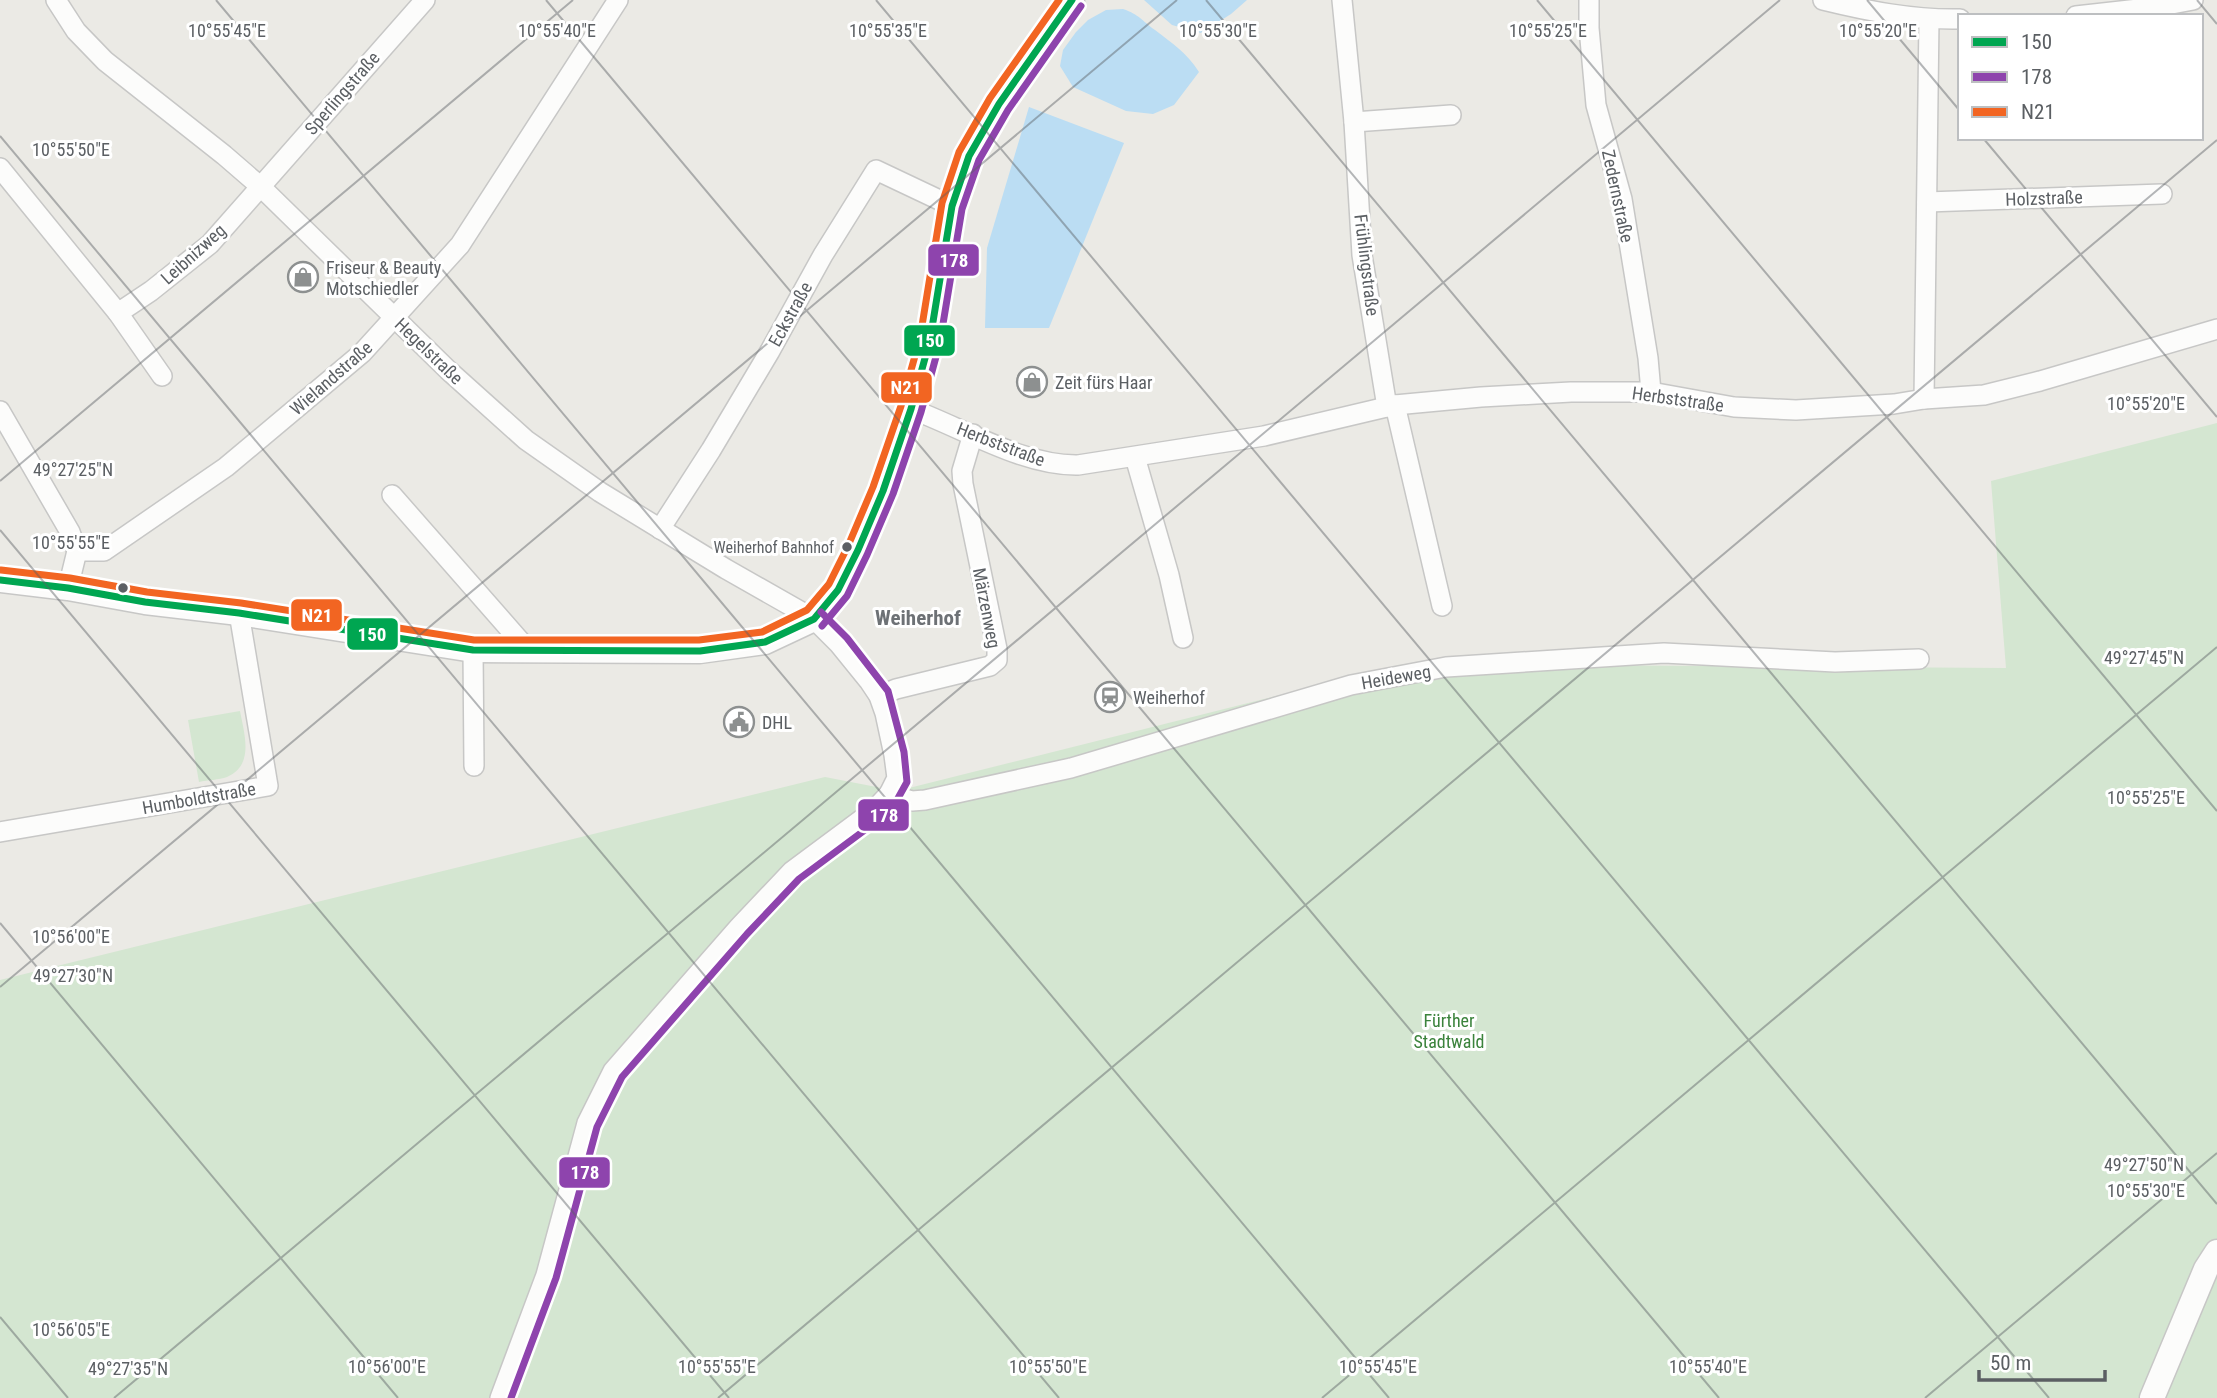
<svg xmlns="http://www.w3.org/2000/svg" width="2217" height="1398" font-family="'Roboto Condensed',sans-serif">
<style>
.green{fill:#d4e6d1}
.water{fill:#bbddf3}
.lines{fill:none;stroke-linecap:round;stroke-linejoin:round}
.minor-casing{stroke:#c7c7c6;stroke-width:22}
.tertiary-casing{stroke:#c7c7c6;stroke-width:27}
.minor{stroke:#fcfcfb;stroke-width:19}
.tertiary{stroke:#fcfcfb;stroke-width:24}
.bus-1-casing{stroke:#fff;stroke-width:12}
.bus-2-casing{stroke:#fff;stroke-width:12}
.bus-3-casing{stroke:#fff;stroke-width:12}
.bus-1{stroke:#00a651;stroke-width:7}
.bus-2{stroke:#8e44ad;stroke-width:7}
.bus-3{stroke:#f26522;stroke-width:7}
.ticks{fill:none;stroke:#5b5f63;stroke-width:2;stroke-opacity:0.45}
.bus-dot{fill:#5b5f63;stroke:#fff;stroke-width:2.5}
.labels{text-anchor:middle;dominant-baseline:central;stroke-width:6;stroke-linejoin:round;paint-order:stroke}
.bus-label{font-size:16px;fill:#5b5f63;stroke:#fff;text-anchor:end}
.street-label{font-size:18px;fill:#5b5f63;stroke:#fff}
.poi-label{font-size:18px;fill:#5b5f63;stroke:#fff;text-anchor:start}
.park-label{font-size:18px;fill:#3b833c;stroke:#fff}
.quarter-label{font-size:21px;font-weight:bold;fill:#6d7175;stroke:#fff}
.ticks-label{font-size:18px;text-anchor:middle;fill:#5b5f63;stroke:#fff;stroke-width:6;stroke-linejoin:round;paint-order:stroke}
.line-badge{stroke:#fff;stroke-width:2.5}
.badge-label{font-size:19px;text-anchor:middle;font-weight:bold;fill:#fff}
</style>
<rect width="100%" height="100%" fill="#ebeae5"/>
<!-- green -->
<g class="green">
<path d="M2217,423v975h-2217v-418l825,-203 72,14 507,-127 602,4 -15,-187z"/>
<path d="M240,711c4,22 15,54 -13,66 -8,3 -19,3 -28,5l-11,-62z"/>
</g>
<!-- water -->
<g class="water">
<path d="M1144,0h103l-16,14 -30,19 -29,-8z"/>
<path d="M1123,9c17,6 18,11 32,21 17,13 32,23 44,42l-25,33 -21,9 -27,-3 -53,-24 -13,-21 3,-16 13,-18 12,-12 18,-10z"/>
<path d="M1029,107l95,36 -75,185h-64l2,-80z"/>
</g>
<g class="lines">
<!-- minor casing -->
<g class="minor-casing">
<g id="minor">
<path d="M56,0l20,31 29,30 119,94 37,32 187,183 78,70 74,52 126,77 88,50 25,25 30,37 10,15 6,17 9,42 3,23 -8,16 -15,16 -82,61 -53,56 -126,144 -26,52 -41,152 -46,123"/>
<path d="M1342,0l12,122 8,133 25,152"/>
<path d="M1589,0v28l7,77 26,94 26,159 3,34"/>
<path d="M1823,0c45,11 90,20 137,19"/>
<path d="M2076,16l80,-9 37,-7"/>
<path d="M1354,122l97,-7"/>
<path d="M0,168l118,145 44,63"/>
<path d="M1927,202l235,-8"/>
<path d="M118,313l33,-22 59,-47 215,-244"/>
<path d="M1924,399l5,-380"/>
<path d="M1395,405l47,201"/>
<path d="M911,409c52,19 112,57 167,56l186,-29 131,-31 86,-8 90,-5h80l83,15 62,3 98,-6 30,-5 60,-4 56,-14 177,-52"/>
<path d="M0,411l70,121 7,19"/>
<path d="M1135,457l34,118 14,63"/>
<path d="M392,495l136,155"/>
<path d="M660,529l51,-79 59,-99 53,-96 53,-85 76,36"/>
<path d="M77,551h27l122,-84 136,-114 98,-108 158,-245"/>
<path d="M68,588l9,-37"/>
<path d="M473,650l1,116"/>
<path d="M879,696l17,-7 94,-23 7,-6v-11l-34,-165 -1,-13 11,-37"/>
<path d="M889,794l23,7 13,-1 146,-32 280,-83 95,-18 218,-14 171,9 84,-3"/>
<path d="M0,832l268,-46 -29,-173"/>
</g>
</g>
<!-- tertiary casing -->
<g class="tertiary-casing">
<g id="tertiary">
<path d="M0,580l68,8 77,14 94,11 234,37 227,1 65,-9 49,-23 24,-29 20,-40 25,-59 28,-82 19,-69 22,-134 17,-50 30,-52 73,-104"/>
<path d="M2152,1398l54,-129 11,-17"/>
</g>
</g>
<!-- minor -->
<use href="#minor" class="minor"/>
<!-- tertiary -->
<use href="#tertiary" class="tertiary"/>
<!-- bus-1 casing -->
<g class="bus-1-casing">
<path id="bus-1" d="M0,580l68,8 77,14 94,11 234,37 227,1 65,-9 49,-23 24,-29 20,-40 25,-59 28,-82 19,-69 22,-134 17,-50 30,-52 73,-104"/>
</g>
<!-- bus-2 casing -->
<g class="bus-2-casing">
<g id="bus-2">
<path d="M822,626l25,-30 20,-41 26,-61 28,-82 19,-70 22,-133 17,-49 29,-50 73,-104"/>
<path d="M511,1398l45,-120 41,-151 25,-50 125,-143 52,-55 82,-61 16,-18 10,-18 -3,-30 -16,-61 -41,-53 -26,-26"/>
</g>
</g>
<!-- bus-3 casing -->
<g class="bus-3-casing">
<path id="bus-3" d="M1,570l69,8 77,14 94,11 233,37h225l63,-8 45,-22 22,-26 19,-38 25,-59 28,-81 19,-68 22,-135 17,-51 31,-54 69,-98"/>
</g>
<!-- bus-1 -->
<use href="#bus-1" class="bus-1"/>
<!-- bus-2 -->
<use href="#bus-2" class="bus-2"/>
<!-- bus-3 -->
<use href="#bus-3" class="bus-3"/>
</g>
<!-- ticks -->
<path class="ticks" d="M216,0l1173,1398M546,0l1173,1398M876,0l1173,1398M1206,0l1011,1204M1537,0l680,811M1867,0l93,111M2197,0l20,24M0,136l1059,1262M1983,138l234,279M0,481l573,-481M0,530l729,868M0,923l398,475M0,987l1177,-987M0,1317l68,81M114,1398l1666,-1398M718,1398l1499,-1258M1322,1398l895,-751M1925,1398l292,-245"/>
<!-- icons -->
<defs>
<g id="shop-ring" transform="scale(1.575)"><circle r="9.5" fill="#fff" stroke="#8d9090" stroke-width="1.5"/><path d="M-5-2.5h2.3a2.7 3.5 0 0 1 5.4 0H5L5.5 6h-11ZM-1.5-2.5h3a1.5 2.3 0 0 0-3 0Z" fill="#8d9090"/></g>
<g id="station-ring" transform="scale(1.575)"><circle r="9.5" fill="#fff" stroke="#8d9090" stroke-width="1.5"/><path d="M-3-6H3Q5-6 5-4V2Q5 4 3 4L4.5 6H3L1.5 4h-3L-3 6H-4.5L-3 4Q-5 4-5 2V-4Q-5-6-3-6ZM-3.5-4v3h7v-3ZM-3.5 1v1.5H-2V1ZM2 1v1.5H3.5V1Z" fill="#8d9090"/></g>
<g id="civic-ring" transform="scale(1.575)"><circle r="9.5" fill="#fff" stroke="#8d9090" stroke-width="1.5"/><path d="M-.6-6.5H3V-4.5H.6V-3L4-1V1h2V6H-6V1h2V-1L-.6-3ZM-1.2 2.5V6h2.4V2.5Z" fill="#8d9090"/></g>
</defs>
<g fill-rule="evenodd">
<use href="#shop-ring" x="303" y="277"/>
<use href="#shop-ring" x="1032" y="382"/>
<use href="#station-ring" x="1110" y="697"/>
<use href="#civic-ring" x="739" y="722"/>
</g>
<!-- markers -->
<g class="bus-dot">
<circle cx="847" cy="547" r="6"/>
<circle cx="123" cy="588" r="6"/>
</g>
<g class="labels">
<!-- bus labels -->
<g class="bus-label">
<text x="834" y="547">Weiherhof Bahnhof</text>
</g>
<!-- street labels -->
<g class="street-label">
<text transform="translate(342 93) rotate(-49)">Sperlingstraße</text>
<text transform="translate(1618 196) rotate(78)">Zedernstraße</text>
<text transform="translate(2044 198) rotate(-2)">Holzstraße</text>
<text transform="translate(193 254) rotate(-42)">Leibnizweg</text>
<text transform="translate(1367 265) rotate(83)">Frühlingstraße</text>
<text transform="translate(790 314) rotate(-61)">Eckstraße</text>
<text transform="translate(429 351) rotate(44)">Hegelstraße</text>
<text transform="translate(331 378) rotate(-41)">Wielandstraße</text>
<text transform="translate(1678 399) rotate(8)">Herbststraße</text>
<text transform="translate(1001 444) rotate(21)">Herbststraße</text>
<text transform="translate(987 608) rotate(79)">Märzenweg</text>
<text transform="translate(1396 677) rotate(-10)">Heideweg</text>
<text transform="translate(199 798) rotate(-10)">Humboldtstraße</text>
</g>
<!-- poi labels -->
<g class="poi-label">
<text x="326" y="267">Friseur &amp; Beauty<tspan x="326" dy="21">Motschiedler</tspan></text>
<text x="1055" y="382">Zeit fürs Haar</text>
<text x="1133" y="697">Weiherhof</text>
<text x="762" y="722">DHL</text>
</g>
<!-- park labels -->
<g class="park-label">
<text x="1449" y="1020">Fürther<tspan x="1449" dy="21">Stadtwald</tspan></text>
</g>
<!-- quarter labels -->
<g class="quarter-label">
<text x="918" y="618">Weiherhof</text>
</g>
</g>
<g class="ticks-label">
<text x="227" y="37">10°55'45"E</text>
<text x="557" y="37">10°55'40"E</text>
<text x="888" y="37">10°55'35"E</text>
<text x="1218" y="37">10°55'30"E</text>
<text x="1548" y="37">10°55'25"E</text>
<text x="1878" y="37">10°55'20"E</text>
<text x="71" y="156">10°55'50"E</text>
<text x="2146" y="410">10°55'20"E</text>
<text x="73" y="476">49°27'25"N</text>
<text x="71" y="549">10°55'55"E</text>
<text x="2144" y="664">49°27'45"N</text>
<text x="2146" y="804">10°55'25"E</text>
<text x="71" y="943">10°56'00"E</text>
<text x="73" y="982">49°27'30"N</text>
<text x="2144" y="1171">49°27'50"N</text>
<text x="2146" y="1197">10°55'30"E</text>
<text x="71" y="1336">10°56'05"E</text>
<text x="387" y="1373">10°56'00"E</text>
<text x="717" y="1373">10°55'55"E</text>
<text x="1048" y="1373">10°55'50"E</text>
<text x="1378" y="1373">10°55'45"E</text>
<text x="1708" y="1373">10°55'40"E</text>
<text x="128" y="1375">49°27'35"N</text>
</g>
<g class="line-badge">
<rect x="927" y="243" width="53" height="34" rx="7" fill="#8e44ad"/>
<rect x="903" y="324" width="53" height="33" rx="7" fill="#00a651"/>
<rect x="880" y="371" width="53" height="33" rx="7" fill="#f26522"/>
<rect x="290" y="598" width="53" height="34" rx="7" fill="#f26522"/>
<rect x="346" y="617" width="53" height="34" rx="7" fill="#00a651"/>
<rect x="857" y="798" width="53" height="34" rx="7" fill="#8e44ad"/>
<rect x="558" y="1156" width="53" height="33" rx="7" fill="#8e44ad"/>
</g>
<g class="badge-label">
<text x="954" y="267">178</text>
<text x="930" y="347">150</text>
<text x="906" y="394">N21</text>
<text x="317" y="622">N21</text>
<text x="372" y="641">150</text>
<text x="884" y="822">178</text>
<text x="585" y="1179">178</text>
</g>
<!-- legend -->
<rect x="1958" y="14" width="245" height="126" fill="#ffffff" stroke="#bdbfc1" stroke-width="2"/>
<rect x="1972" y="37" width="35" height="10" fill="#00a651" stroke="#bdbfc1" stroke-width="2"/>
<text x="2021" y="49" font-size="21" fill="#5b5f63">150</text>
<rect x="1972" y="72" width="35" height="10" fill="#8e44ad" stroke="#bdbfc1" stroke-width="2"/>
<text x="2021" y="84" font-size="21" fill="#5b5f63">178</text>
<rect x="1972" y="107" width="35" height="10" fill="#f26522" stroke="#bdbfc1" stroke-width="2"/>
<text x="2021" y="119" font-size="21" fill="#5b5f63">N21</text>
<!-- scale -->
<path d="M1979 1370v10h126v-10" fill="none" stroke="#5b5f63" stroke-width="3.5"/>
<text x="1990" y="1370" font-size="21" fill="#5b5f63" stroke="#ffffff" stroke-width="5" paint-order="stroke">50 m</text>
</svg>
